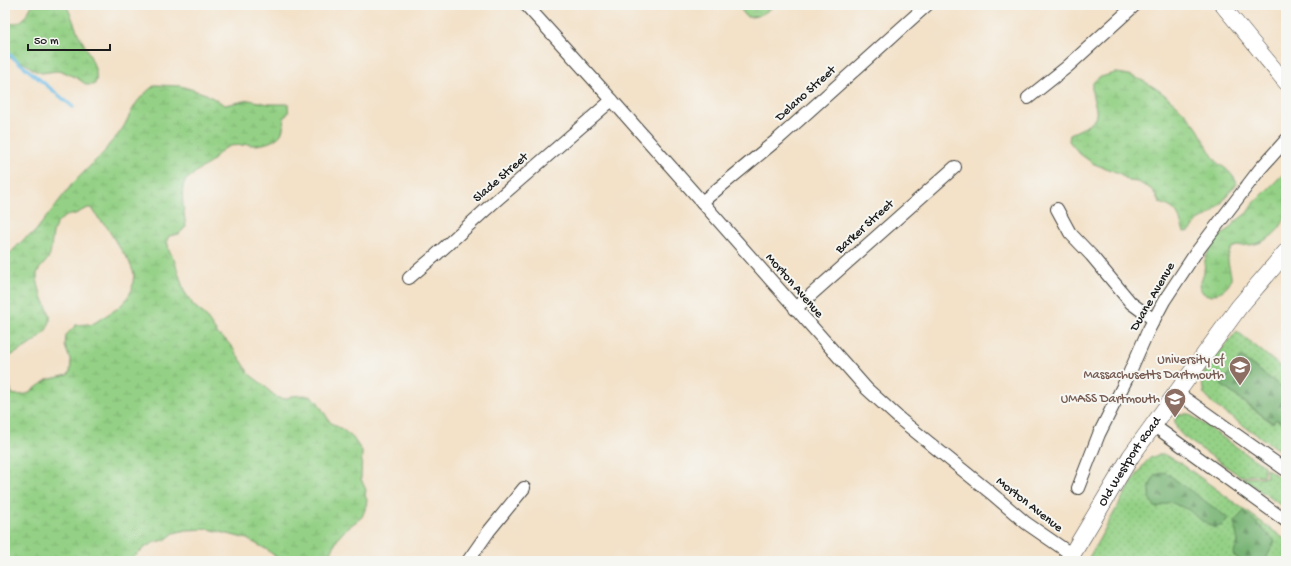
<svg xmlns="http://www.w3.org/2000/svg" width="1291" height="566" font-family="'Gochi Hand',sans-serif">
<style>
.grass{fill:url(#grass-dots);stroke:#587651}
.forest{fill:url(#forest-firs);stroke:#4a6848}
.wetland{fill:url(#wetland-marsh);stroke:#587651}
.lines{fill:none;stroke-linecap:round;stroke-linejoin:round}
.stream{stroke:#6dbee8;stroke-width:3.5}
.minor-casing{stroke:#3c3a36;stroke-width:14}
.tertiary-casing{stroke:#3c3a36;stroke-width:16}
.secondary-casing{stroke:#3c3a36;stroke-width:18}
.minor{stroke:#fff;stroke-width:12}
.tertiary{stroke:#fff;stroke-width:15}
.secondary{stroke:#fff;stroke-width:17}
.labels{text-anchor:middle;dominant-baseline:central;stroke-width:4;stroke-linejoin:round;paint-order:stroke}
.street-label{font-size:13px;fill:#1c1c1c;stroke:#f6f6f2}
.education-label{font-size:13px;fill:#785e54;stroke:#f6f6f2;text-anchor:end}
</style>
<defs>
<pattern id="grass-dots" width="8" height="8" patternUnits="userSpaceOnUse"><rect width="8" height="8" fill="#94d186"/><path d="M2 2h.1M6 6h.1" fill="none" stroke="#7fb373" stroke-width="1.8" stroke-linecap="round"/></pattern>
<pattern id="forest-firs" width="22" height="20" patternUnits="userSpaceOnUse"><rect width="22" height="20" fill="#77b373"/><path d="M5 1l3.5 6h-7zM16 11l3.5 6h-7z" fill="#61915e"/></pattern>
<pattern id="wetland-marsh" width="20" height="14" patternUnits="userSpaceOnUse"><rect width="20" height="14" fill="#94d186"/><path d="M1 5h8M5 5V1M11 12h8M15 12V8" fill="none" stroke="#7fb373"/></pattern>
</defs>
<rect width="100%" height="100%" fill="#f6f6f2"/>
<filter id="ink" filterUnits="userSpaceOnUse"><feTurbulence type="fractalNoise" baseFrequency=".025" numOctaves="2"/><feDisplacementMap in="SourceGraphic" scale="8" xChannelSelector="R" yChannelSelector="G"/><feConvolveMatrix kernelMatrix="1 2 1 2 8 2 1 2 1" color-interpolation-filters="sRGB"/></filter>
<filter id="wash" filterUnits="userSpaceOnUse"><feTurbulence type="fractalNoise" baseFrequency=".012" numOctaves="4" result="noise"/><feDisplacementMap in="SourceGraphic" scale="16" xChannelSelector="R" yChannelSelector="G"/><feGaussianBlur stdDeviation="0.9" result="paint"/><feColorMatrix in="noise" values="0 0 0 0 0 0 0 0 0 0 0 0 0 0 0 0 0 1.4 0 .05"/><feComposite in="paint" operator="in"/></filter>
<g filter="url(#wash)">
<rect width="100%" height="100%" fill="#f3e1c8"/>
<!-- grass -->
<g class="grass">
<path d="M1237,331l49,40v19l-45,-33 -20,28 51,38 4,-4 10,6v30l-72,-50 -10,-11 -3,-15 8,-14z"/>
<path d="M1179,414h10l75,52v9l-24,1 -56,-39c-6,-6 -10,-11 -9,-19z"/>
<path d="M1158,455h7l14,7 107,78v21h-199l37,-66 20,-31 6,-6z"/>
<path d="M1266,468l20,14v27l-44,-31 25,-1z"/>
</g>
<!-- forest -->
<g class="forest">
<path d="M1241,357l45,33v35l-10,-6 -3,4 -52,-38z"/>
<path d="M1165,472l63,46 -5,7 -9,3 -19,-12 -6,-6 -19,-8 -14,6 -7,-10 1,-13 5,-10z"/>
<path d="M1244,511l31,30 -10,20h-25v-1l-7,-5 5,-13 -4,-20z"/>
</g>
<!-- wetland -->
<g class="wetland">
<path d="M32,5h34c5,9 8,19 12,28 6,12 25,41 16,52h-7l-10,-7 -13,-6 -8,-1 -14,2 -8,-3 -8,-6 -21,-8v-32c17,0 19,-4 27,-19z"/>
<path d="M737,5h39c-9,6 -17,13 -29,12z"/>
<path d="M1115,73c29,0 69,34 84,58 6,11 11,23 19,32 2,3 5,3 7,5 5,4 9,9 12,15 -9,11 -16,23 -28,32 -3,3 -10,4 -13,8 -5,6 -3,8 -12,9 -6,-17 -5,-23 -24,-29l-7,-12 -5,-4 -11,-5 -8,-1 -10,-8 -25,-9 -14,-10 -11,-13 1,-7c7,-3 16,-7 22,-12 13,-12 -10,-33 5,-43 4,-3 13,-4 18,-6z"/>
<path d="M155,85l26,1 25,8 19,11 24,-5 20,4h19c0,3 1,7 0,9 -1,2 -3,4 -4,6 -1,4 0,10 -3,15 -6,9 -25,13 -35,10 -5,3 -12,0 -18,3 -7,2 -13,11 -18,16 -4,3 -9,5 -13,8 -3,3 -7,6 -10,8 -9,8 -2,37 -1,48l-7,7 -10,2 -2,4 2,10 6,12 9,29 10,15 10,8 13,19 3,3 5,3 7,8 11,16 6,11 16,12 3,4 10,8 7,1 7,-3 12,-1 8,2 5,4 13,21 6,4 6,3 11,9 9,13 -1,28 5,11 -1,5 2,5 -1,7 -4,10 -16,12 -8,9 -7,15 -2,8h-48l-15,-12 -19,-10 -38,-10 -23,1 -12,3 -9,7 -10,2 -11,6 -14,13h-125v-192c4,7 4,17 7,25l5,1 10,-1 20,-14 21,-5 2,-3 1,-10 -6,-16 1,-11 10,-10 12,-1 3,1 27,-17 7,-7 7,-11 2,-16 -5,-13 -12,-17 -10,-17 -8,-8 -7,-11c-6,-1 -11,4 -17,6 -4,1 -8,1 -12,4 -14,9 -9,25 -14,39 -3,6 -11,11 -12,17 0,15 8,28 13,41 3,21 -30,35 -45,44v-101l19,-19 10,-6 39,-50 32,-32c3,-7 10,-12 15,-19 7,-9 10,-20 17,-30 5,-6 11,-12 18,-17z"/>
<path d="M1286,171c0,10 0,20 0,31 0,3 1,8 0,12 -4,17 -21,30 -37,31 -5,1 -15,0 -18,4 -12,20 18,32 -20,47l-8,-3 -4,-7 5,-13 1,-13 6,-16 17,-14 7,-8 12,-9 6,-9z"/>
<path d="M1286,291v34c-5,-12 -7,-23 0,-34z"/>
</g>
<g class="lines">
<!-- stream -->
<path class="stream" d="M5,51l68,56"/>
</g>
</g>
<g filter="url(#ink)">
<g class="lines">
<!-- minor casing -->
<g class="minor-casing">
<g id="minor">
<path d="M526,5l86,95 255,289 34,31 90,73 35,30 45,31"/>
<path d="M1028,98l39,-31 68,-62"/>
<path d="M702,202l76,-63 149,-134"/>
<path d="M1057,209l13,24 21,22 40,48 23,17"/>
<path d="M409,278l27,-23 56,-51 120,-104"/>
<path d="M795,309l160,-142"/>
<path d="M1176,392l110,78"/>
<path d="M1153,425l133,96"/>
<path d="M1078,488l21,-54 29,-58 20,-45 16,-30 31,-47 65,-85 26,-29"/>
<path d="M468,561l21,-30 35,-43"/>
</g>
</g>
<!-- tertiary casing -->
<g class="tertiary-casing">
<path id="tertiary" d="M1222,5l64,78"/>
</g>
<!-- secondary casing -->
<g class="secondary-casing">
<g id="secondary">
<path id="s1" d="M1068,561l63,-105 108,-149 47,-55"/>
</g>
</g>
<!-- minor -->
<use href="#minor" class="minor"/>
<!-- tertiary -->
<use href="#tertiary" class="tertiary"/>
<!-- secondary -->
<use href="#secondary" class="secondary"/>
</g>
</g>
<!-- icons -->
<defs>
<g id="university-pin" transform="scale(1.15)"><path d="M0 17L-7.5 6A9.5 9.5 0 1 1 7.5 6Z" fill="#8d6e63" stroke="#f6f6f2"/><path d="M0-5L7-2L0 1L-7-2ZM-4 1L0 2.5L4 1V4Q0 6-4 4Z" fill="#fff"/></g>
<g id="school-pin" transform="scale(1.15)"><path d="M0 17L-7.5 6A9.5 9.5 0 1 1 7.5 6Z" fill="#8d6e63" stroke="#f6f6f2"/><path d="M0-5L7-2L0 1L-7-2ZM-4 1L0 2.5L4 1V4Q0 6-4 4Z" fill="#fff"/></g>
</defs>
<g fill-rule="evenodd">
<use href="#university-pin" x="1240" y="367"/>
<use href="#school-pin" x="1175" y="399"/>
</g>
<g class="labels">
<!-- street labels -->
<g class="street-label">
<text transform="translate(806 94) rotate(-42)">Delano Street</text>
<text transform="translate(501 178) rotate(-41)">Slade Street</text>
<text transform="translate(865 227) rotate(-42)">Barker Street</text>
<text transform="translate(794 286) rotate(49)">Morton Avenue</text>
<text transform="translate(1153 297) rotate(-60)">Duane Avenue</text>
<text stroke="none"><textPath href="#s1" startOffset="117">Old Westport Road</textPath></text>
<text transform="translate(1029 505) rotate(38)">Morton Avenue</text>
</g>
<!-- education labels -->
<g class="education-label">
<text x="1224" y="360">University of<tspan x="1224" dy="15">Massachusetts Dartmouth</tspan></text>
<text x="1160" y="399">UMASS Dartmouth</text>
</g>
</g>
<!-- margin -->
<rect width="1291" height="566" fill="none" stroke="#f6f6f2" stroke-width="20"/>
<!-- scale -->
<path d="M28 44v6h82v-6" fill="none" stroke="#1c1c1c" stroke-width="2"/>
<text x="34" y="44" font-size="12" fill="#1c1c1c" stroke="#f6f6f2" stroke-width="3" paint-order="stroke">50 m</text>
</svg>
